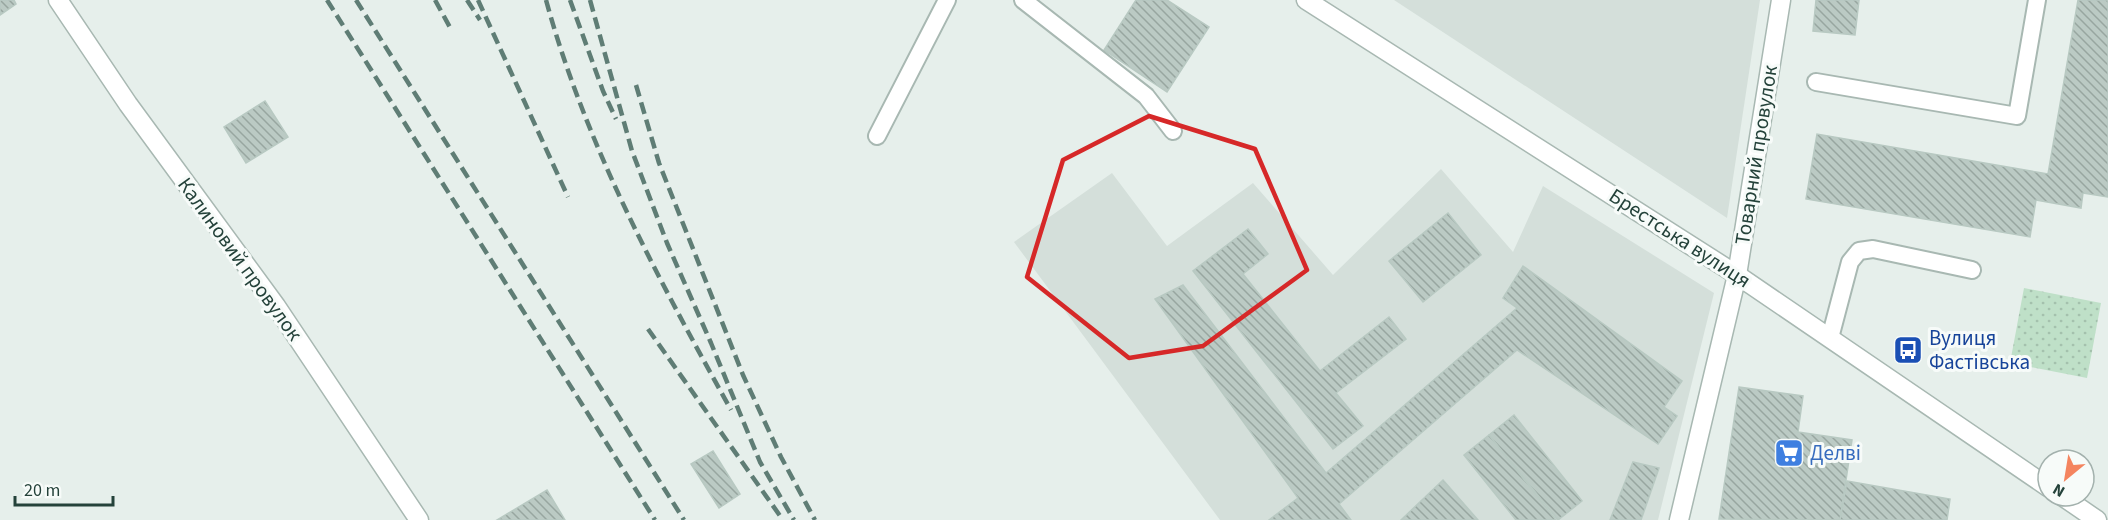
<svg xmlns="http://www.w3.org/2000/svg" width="2108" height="520" font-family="'Source Sans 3',sans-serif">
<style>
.built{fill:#d4dfda}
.park{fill:url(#park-dots)}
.building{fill:url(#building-back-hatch);stroke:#b8c9c2;stroke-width:1.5}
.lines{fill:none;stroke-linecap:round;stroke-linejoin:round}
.service-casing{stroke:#a8b8b2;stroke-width:20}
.minor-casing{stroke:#a8b8b2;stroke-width:21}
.tertiary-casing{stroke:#a8b8b2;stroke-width:21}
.service{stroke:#fff;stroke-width:16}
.minor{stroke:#fff;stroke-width:18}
.tertiary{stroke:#fff;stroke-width:18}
.rail{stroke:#5f7d75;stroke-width:4.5;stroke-dasharray:12 6;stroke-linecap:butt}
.marked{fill:none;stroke:#d62828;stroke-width:4.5;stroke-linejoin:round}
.labels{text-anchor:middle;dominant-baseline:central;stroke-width:6;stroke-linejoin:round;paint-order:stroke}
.street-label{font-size:21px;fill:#24423a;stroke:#f7fbf9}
.transit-label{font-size:21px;fill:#164399;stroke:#f7fbf9;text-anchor:start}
.shop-label{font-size:21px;fill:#366cbe;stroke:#f7fbf9;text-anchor:start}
</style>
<defs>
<pattern id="park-dots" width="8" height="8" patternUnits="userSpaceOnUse" patternTransform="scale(1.5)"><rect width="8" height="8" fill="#bfe0c8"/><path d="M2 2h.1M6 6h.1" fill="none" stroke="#a4c1ad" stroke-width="1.8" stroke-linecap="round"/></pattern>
<pattern id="building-back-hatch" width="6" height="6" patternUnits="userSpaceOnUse" patternTransform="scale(1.5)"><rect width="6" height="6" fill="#bbcac4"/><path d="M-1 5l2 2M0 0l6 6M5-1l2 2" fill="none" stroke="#98a6a0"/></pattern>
</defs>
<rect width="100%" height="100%" fill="#e6efeb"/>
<!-- built -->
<g class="built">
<path d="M1394,0h366l-33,218z"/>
<path d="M1441,169l72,83 30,-66 171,107 -56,227h-438l-206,-278 98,-69 55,73 86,-63 80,92z"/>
</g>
<!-- park -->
<path class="park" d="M2024,288l77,15 -14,75 -77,-15z"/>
<!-- building -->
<g class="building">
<path d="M0,0h14l2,4 -16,11z"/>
<path d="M1136,0h31l42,27 -42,65 -63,-42z"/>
<path d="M1816,0h43l-4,35 -42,-4z"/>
<path d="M2078,0h30v197l-25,-4 -2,15 -45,-8 -6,37 -224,-38 11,-65 231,40z"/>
<path d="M265,101l23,36 -42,26 -22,-36z"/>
<path d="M1448,213l33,42 -58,47 -34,-41z"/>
<path d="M1248,229l20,25 -25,20 77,97 69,-54 17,22 -70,54 27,33 -30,23 -140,-178z"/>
<path d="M1523,266l159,115 -18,26 13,9 -19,28 -141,-94 -178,154 12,16h-82l29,-22 -143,-199 28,-14 143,188 191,-165 -14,-10z"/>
<path d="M1739,387l64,9 -5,36 54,8 -12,80 -121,-1z"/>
<path d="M1514,415l68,86 -24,19 -69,-85z"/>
<path d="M1489,435l67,85h-40l-52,-65z"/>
<path d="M713,451l27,43 -21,14 -28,-44z"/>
<path d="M1633,462l26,6 -18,52h-31z"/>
<path d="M1443,480l35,40h-77z"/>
<path d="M1847,481l103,18 -3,21h-107z"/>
<path d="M547,490l18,30h-68z"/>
</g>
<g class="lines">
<!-- service casing -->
<g class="service-casing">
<g id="service">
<path d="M1023,0l123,96 27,35"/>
<path d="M1816,82l201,34 20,-116"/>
<path d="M877,136l70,-136"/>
<path d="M1830,338l20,-76 9,-11 14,-2 99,21"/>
</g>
</g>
<!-- minor casing -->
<g class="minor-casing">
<g id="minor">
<path d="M58,0l70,104 148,202 143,214"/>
<path d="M1679,520l58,-245 44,-275"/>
</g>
</g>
<!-- tertiary casing -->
<g class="tertiary-casing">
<g id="tertiary">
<path d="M1306,0l431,275 311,212"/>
<path d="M2062,496l35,24"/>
</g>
</g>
<!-- service -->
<use href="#service" class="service"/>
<!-- minor -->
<use href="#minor" class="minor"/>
<!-- tertiary -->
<use href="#tertiary" class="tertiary"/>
<!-- rail -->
<g class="rail">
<path d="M327,0l328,520"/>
<path d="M356,0l328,520"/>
<path d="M435,0l17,31"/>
<path d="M467,0l13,20"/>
<path d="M478,0l90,197"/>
<path d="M546,0c40,146 112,278 185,410"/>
<path d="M570,0l33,91 13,28"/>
<path d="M590,0l42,151 35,92 44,100 49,119 34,58"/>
<path d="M636,85l23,78 84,212 38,82 34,63"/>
<path d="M648,329l135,191"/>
</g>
</g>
<!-- marked area -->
<path class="marked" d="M1149,116l106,33 52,121 -104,76 -74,12 -102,-81 36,-117z"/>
<!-- icons -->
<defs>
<g id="bus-square" transform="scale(1.5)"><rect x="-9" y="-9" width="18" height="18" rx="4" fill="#1a4fb4" stroke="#f7fbf9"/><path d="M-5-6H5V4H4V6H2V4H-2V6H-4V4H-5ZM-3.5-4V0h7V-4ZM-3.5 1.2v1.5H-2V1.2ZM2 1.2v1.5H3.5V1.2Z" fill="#fff"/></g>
<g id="supermarket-square" transform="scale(1.5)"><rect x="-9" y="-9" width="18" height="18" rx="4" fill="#3f7fe0" stroke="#f7fbf9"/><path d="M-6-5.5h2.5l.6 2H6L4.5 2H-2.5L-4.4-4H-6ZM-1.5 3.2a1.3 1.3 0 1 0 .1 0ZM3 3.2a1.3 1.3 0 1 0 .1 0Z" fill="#fff"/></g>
</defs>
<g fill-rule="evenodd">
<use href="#bus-square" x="1908" y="350"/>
<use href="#supermarket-square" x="1789" y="453"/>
</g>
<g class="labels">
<!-- street labels -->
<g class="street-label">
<text transform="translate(1756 155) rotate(-81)">Товарний провулок</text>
<text transform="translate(1680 238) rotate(33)">Брестська вулиця</text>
<text transform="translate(240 259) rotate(54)">Калиновий провулок</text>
</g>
<!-- transit labels -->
<g class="transit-label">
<text x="1929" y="338">Вулиця<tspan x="1929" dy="24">Фастівська</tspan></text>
</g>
<!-- shop labels -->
<g class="shop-label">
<text x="1810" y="453">Делві</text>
</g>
</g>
<!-- north arrow -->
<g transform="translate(2066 478) rotate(210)"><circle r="28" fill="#f7fbf9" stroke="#a3b1ad" stroke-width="1.5"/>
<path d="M0-4.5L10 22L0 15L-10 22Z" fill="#f4845f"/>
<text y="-9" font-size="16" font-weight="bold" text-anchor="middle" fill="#24423a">N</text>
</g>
<!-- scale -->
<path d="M15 496v9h98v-9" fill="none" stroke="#24423a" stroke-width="3"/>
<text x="24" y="496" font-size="18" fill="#24423a" stroke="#f7fbf9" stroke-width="4.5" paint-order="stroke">20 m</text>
</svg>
